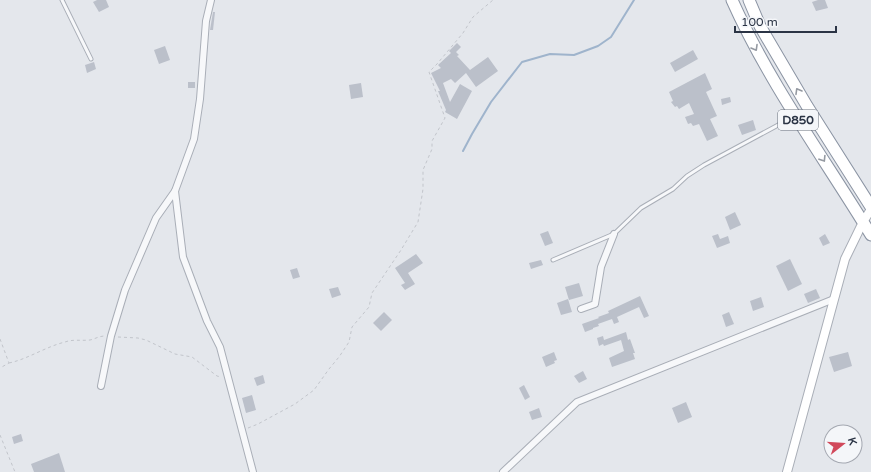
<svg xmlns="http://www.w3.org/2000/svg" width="871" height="472" font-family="'Varela Round',sans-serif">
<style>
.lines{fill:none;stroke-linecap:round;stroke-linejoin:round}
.stream{stroke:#9fb4cc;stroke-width:2}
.building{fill:#bbc0ca}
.lane-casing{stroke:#a9aeb7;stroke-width:5}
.street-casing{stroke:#a9aeb7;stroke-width:8}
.secondary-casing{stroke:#a9aeb7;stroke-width:10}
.highway-casing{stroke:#8b94a3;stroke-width:13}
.path{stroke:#c2c5cb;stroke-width:1;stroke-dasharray:3 3;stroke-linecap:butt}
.lane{stroke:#f7f8fa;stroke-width:3}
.street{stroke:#f7f8fa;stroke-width:6}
.secondary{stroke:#fff;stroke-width:8}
.highway{stroke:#fff;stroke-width:11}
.oneway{stroke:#959aa2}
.labels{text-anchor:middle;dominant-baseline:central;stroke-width:3;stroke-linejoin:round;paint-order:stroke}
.shield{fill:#f4f6f9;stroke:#676e7b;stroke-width:1}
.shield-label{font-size:12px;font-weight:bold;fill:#2b3445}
</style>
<rect width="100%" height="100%" fill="#e4e7ec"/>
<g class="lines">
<!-- stream -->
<path class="stream" d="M463,151l9,-17 19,-32 31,-40 28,-8 24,1 24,-9 13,-9 23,-37"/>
</g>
<!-- building -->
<g class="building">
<path d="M97,0h9l3,7 -10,5 -6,-10z"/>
<path d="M818,0h7l3,8 -12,3 -4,-9z"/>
<path d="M213,12h2l-2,18h-3z"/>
<path d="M457,43l4,4 -5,5 3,3 -2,1 13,14 18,-13 10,14 -22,16 -10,-14 -11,10 -4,-4 -8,4 7,19 10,-18 12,7 -15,28 -12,-7 1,-2 -8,-19h2l-9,-18 10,-5 -3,-3 13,-12 -2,-2z"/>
<path d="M165,46l5,14 -11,4 -5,-14z"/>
<path d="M693,50l5,9 -23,13 -5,-9z"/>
<path d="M94,62l2,7 -9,4 -2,-8z"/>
<path d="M705,73l7,16 -6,3 11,24 -7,3 8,17 -11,5 -8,-17 -6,2 -2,-3 -3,1 -3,-7 9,-3 -5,-11 -10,6 -2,-3 -2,1 -4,-5 2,-1 -4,-9z"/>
<rect x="188" y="82" width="7" height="6"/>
<path d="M361,83l2,14 -12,2 -2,-14z"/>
<path d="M730,97l1,5 -9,3 -1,-6z"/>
<path d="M753,120l3,10 -14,5 -4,-10z"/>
<path d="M735,212l6,13 -11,5 -5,-13z"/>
<path d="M548,231l5,12 -8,3 -5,-12z"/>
<path d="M718,234l2,5 8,-3 2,7 -13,5 -5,-12z"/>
<path d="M825,234l5,9 -7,3 -4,-8z"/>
<path d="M416,254l7,9 -15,10 7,11 -10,6 -4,-5 4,-2 -10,-15z"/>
<path d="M790,259l12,25 -14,7 -12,-25z"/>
<path d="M541,260l2,5 -12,4 -2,-6z"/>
<path d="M297,268l3,9 -7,2 -3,-9z"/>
<path d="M579,283l4,13 -14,4 -4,-13z"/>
<path d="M338,287l3,8 -9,3 -3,-9z"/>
<path d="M816,289l4,9 -12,5 -4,-9z"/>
<path d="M640,296l9,20 -5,2 -5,-11 -22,10 2,5 -5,2 -2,-5 -14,5 1,2 -6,2v1l-8,3 -3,-8 17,-6 -1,-1 11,-4 -1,-2z"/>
<path d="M761,297l3,10 -11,4 -3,-10z"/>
<path d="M568,299l4,13 -11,3 -4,-12z"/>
<path d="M384,312l8,8 -11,11 -8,-8z"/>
<path d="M729,312l5,12 -8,3 -4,-12z"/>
<path d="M626,332l2,8 2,-1 5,14h-2l2,6 -23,8 -3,-9 15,-7 -3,-11 -17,6 -1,-2 -4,2 -2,-8 6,-2 1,4z"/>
<path d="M554,352l3,8 -3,1 1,2 -9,4 -4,-10z"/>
<path d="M848,352l4,14 -18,6 -5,-15z"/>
<path d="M583,371l4,8 -8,4 -5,-7z"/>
<path d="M263,375l2,8 -8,3 -3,-8z"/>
<path d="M524,385l6,12 -5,3 -6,-12z"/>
<path d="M252,395l4,15 -10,3 -4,-15z"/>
<path d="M686,402l6,15 -14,6 -6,-15z"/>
<path d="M539,408l3,9 -10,3 -3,-8z"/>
<path d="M21,434l2,7 -9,3 -2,-7z"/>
<path d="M59,453l6,19h-31l-3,-8z"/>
</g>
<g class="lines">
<!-- lane casing -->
<g class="lane-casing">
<g id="lane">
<path d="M62,0l29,59"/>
<path d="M553,260l61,-26 27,-26 32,-19 14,-13 17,-11 89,-48"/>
</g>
</g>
<!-- street casing -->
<g class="street-casing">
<g id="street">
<path d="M211,0l-5,21 -6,78 -6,40 -19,52 8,66 24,64 13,26 33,125"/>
<path d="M581,309l14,-5 6,-37 13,-33"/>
<path d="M101,386l10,-50 14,-46 31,-72 19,-27"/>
<path d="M503,472l74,-70 257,-103v2"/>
</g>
</g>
<!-- secondary casing -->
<g class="secondary-casing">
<path id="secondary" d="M787,472l58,-213 18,-37 8,-13"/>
</g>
<!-- highway casing -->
<g class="highway-casing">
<g id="highway">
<path d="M732,0c37,83 92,158 139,235"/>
<path d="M749,0l11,26 47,80 64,101"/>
</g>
</g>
<!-- path -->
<g class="path">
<path d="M118,337l20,1 8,2 29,14 17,3 25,19 4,1"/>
<path d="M0,339l9,24 -9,5"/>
<path d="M9,363c19,-4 36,-16 56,-21 8,-3 16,-1 25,-2 5,-1 9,-4 15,-4"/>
<path d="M248,428l10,-4 37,-20 19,-14 15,-21 10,-12 10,-15 3,-15 17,-20 3,-14 29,-43 17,-28 5,-33v-19l9,-21v-8l13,-23 -16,-46 8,-8 26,-31 10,-16 20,-17"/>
<path d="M0,435l15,37"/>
</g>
<!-- lane -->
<use href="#lane" class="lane"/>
<!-- street -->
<use href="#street" class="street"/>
<!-- secondary -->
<use href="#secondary" class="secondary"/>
<!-- highway -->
<use href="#highway" class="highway"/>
</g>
<!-- one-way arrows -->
<defs><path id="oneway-chevron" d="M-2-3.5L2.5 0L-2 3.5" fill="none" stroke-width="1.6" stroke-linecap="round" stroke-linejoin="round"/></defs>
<g class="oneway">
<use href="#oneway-chevron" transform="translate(755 48) rotate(60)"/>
<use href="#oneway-chevron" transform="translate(798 91) rotate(-120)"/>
<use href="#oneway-chevron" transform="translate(823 159) rotate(58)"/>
</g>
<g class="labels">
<!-- shield labels -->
<rect class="shield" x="778" y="110" width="40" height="20" rx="3"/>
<g class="shield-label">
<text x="798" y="120">D850</text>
</g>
</g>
<!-- north arrow -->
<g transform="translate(843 444) rotate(73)"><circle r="19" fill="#f4f6f9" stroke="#a4a8b1"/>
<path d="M0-3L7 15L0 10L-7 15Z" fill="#d1495b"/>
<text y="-6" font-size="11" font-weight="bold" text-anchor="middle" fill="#2b3445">K</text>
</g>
<!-- scale -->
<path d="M735 26v6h101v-6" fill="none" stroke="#2b3445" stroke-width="2"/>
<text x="741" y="26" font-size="12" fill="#2b3445" stroke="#f4f6f9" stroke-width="3" paint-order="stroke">100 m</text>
</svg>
